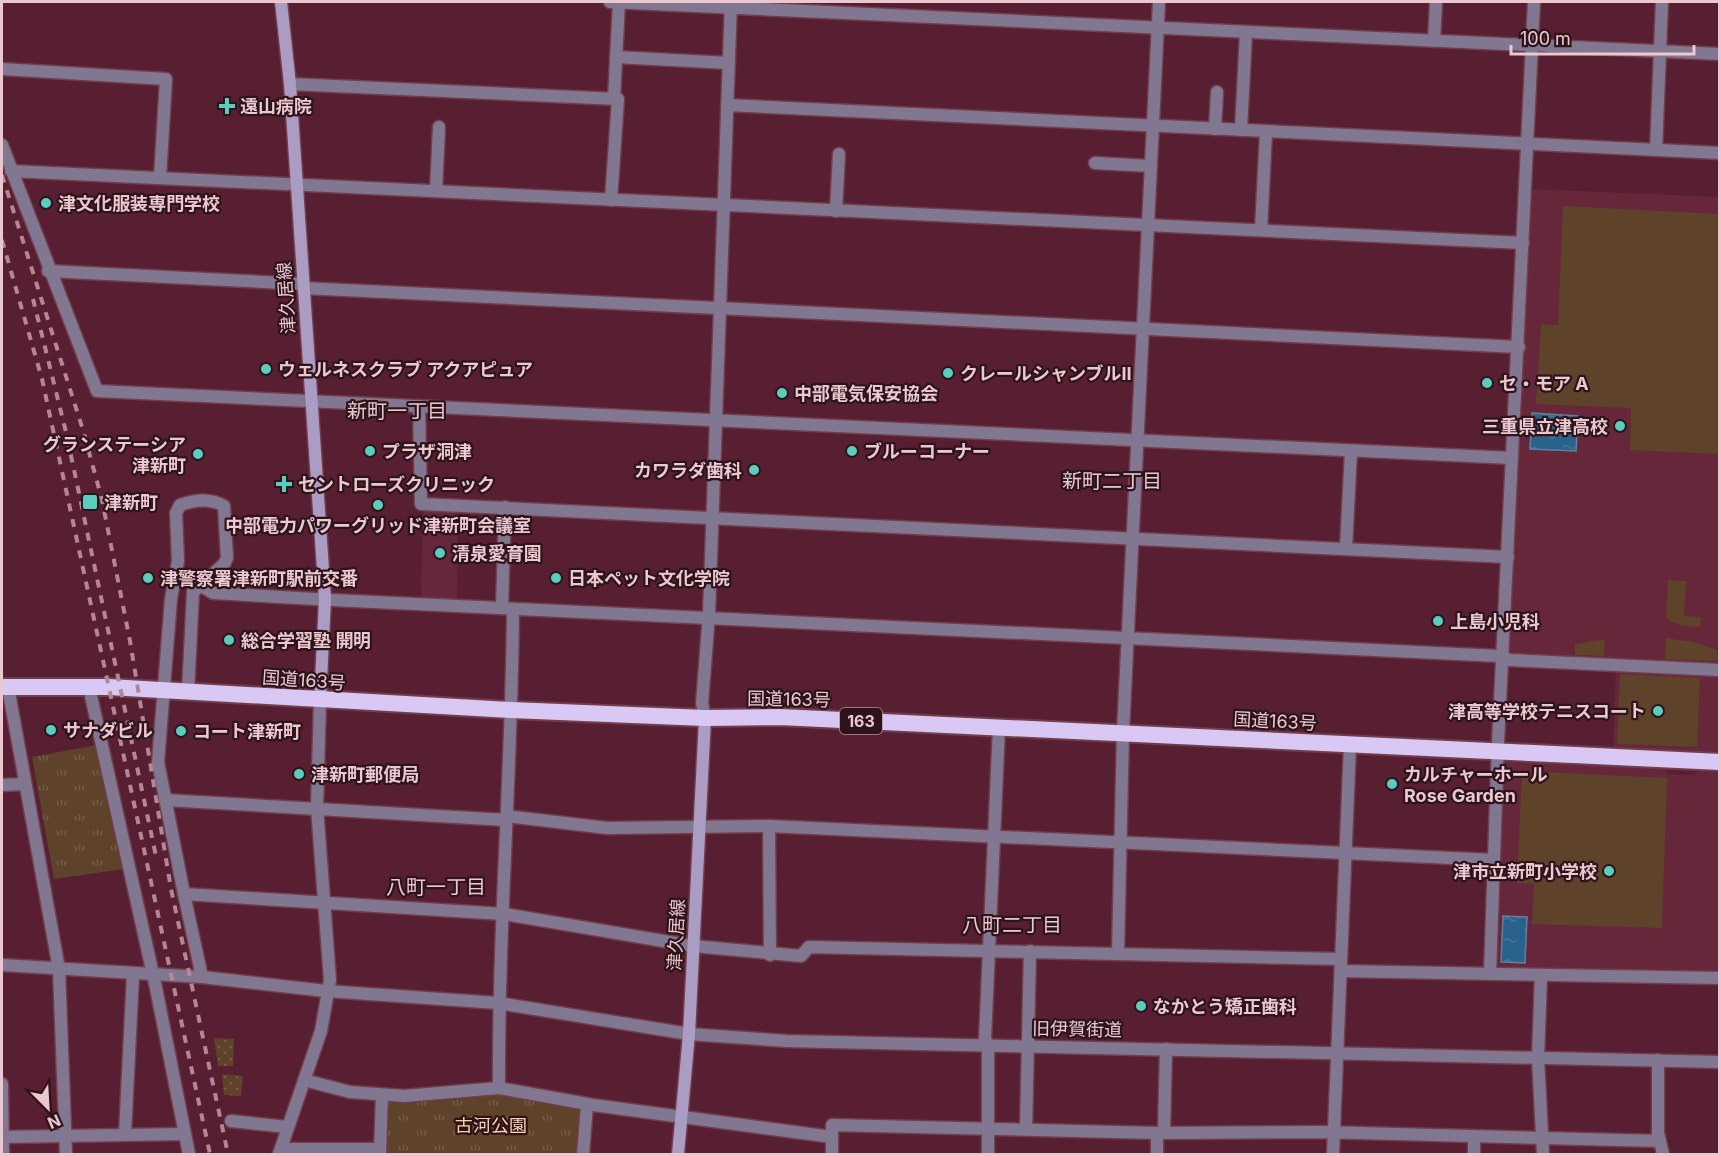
<svg xmlns="http://www.w3.org/2000/svg" width="1721" height="1156" font-family="Inter,'Noto Sans JP',sans-serif">
<style>
.built{fill:#66273b}
.grass{fill:url(#grass-dots)}
.park{fill:url(#park-tufts)}
.garden{fill:#5e4229}
.water{fill:url(#water-ripples);stroke:#63809f;stroke-width:1.5}
.lines{fill:none;stroke-linecap:round;stroke-linejoin:round}
.minor-casing{stroke:#723d4d;stroke-width:15}
.tertiary-casing{stroke:#723d4d;stroke-width:15}
.secondary-casing{stroke:#723d4d;stroke-width:15}
.trunk-casing{stroke:#723d4d;stroke-width:20}
.minor{stroke:#817790;stroke-width:12}
.tertiary{stroke:#817790;stroke-width:12}
.secondary{stroke:#ab9cc3;stroke-width:12}
.trunk{stroke:#d9c8f3;stroke-width:16}
.rail{stroke:#b38793;stroke-width:4;stroke-dasharray:8 8;stroke-linecap:butt}
.poi-dot{fill:#5acebe;stroke:#2d141b;stroke-width:2}
.labels{text-anchor:middle;dominant-baseline:central;stroke-width:4.5;stroke-linejoin:round;paint-order:stroke}
.shield{fill:#2d141b;stroke:#b29199;stroke-width:1.5}
.shield-label{font-size:16px;font-weight:bold;fill:#ebc7cf}
.poi-label{font-size:18px;font-weight:bold;fill:#ebc7cf;stroke:#2d141b;text-anchor:start}
.street-label{font-size:18px;fill:#ebc7cf;stroke:#2d141b}
.park-label{font-size:18px;fill:#fed1ab;stroke:#2d141b}
.neighbourhood-label{font-size:20px;fill:#ebc7cf;stroke:#2d141b}
</style>
<defs>
<pattern id="grass-dots" width="8" height="8" patternUnits="userSpaceOnUse" patternTransform="scale(1.5)"><rect width="8" height="8" fill="#5e4229"/><path d="M2 2h.1M6 6h.1" fill="none" stroke="#755c47" stroke-width="1.8" stroke-linecap="round"/></pattern>
<pattern id="park-tufts" width="24" height="20" patternUnits="userSpaceOnUse" patternTransform="scale(1.5)"><rect width="24" height="20" fill="#5e4229"/><path d="M3 7l-1-3M5 7V3M7 7l1-3M15 17l-1-3M17 17v-4M19 17l1-3" fill="none" stroke="#755c47"/></pattern>
<pattern id="water-ripples" width="26" height="14" patternUnits="userSpaceOnUse" patternTransform="scale(1.5)"><rect width="26" height="14" fill="#29628b"/><path d="M2 4q2-2 4 0t4 0M15 11q2-2 4 0t4 0" fill="none" stroke="#48779a"/></pattern>
</defs>
<rect width="100%" height="100%" fill="#571f31"/>
<!-- built -->
<g class="built">
<path d="M1532,189l187,8v467l-210,-10z"/>
<path d="M423,508l35,1 -1,90 -36,-1z"/>
<path d="M1616,670l103,5v80l-106,-4z"/>
<path d="M1507,762l157,7 5,5 25,1 4,-4 21,1v201l-222,-4 6,-203z"/>
</g>
<!-- grass -->
<g class="grass">
<path d="M214,1038l20,1 -1,27h-15z"/>
<path d="M222,1074l21,2 -2,20 -17,-1z"/>
</g>
<!-- park -->
<g class="park">
<path d="M97,745l27,124 -70,10 -22,-122z"/>
<path d="M497,1095l79,13 4,4 -3,42h-191l1,-50 3,-3z"/>
</g>
<!-- garden -->
<g class="garden">
<path d="M1563,206l156,8v240l-89,-4 1,-42 -95,-4 5,-80 17,1z"/>
<path d="M1668,580l18,1 -2,35 17,1 -1,10 -17,-1 -14,-5 -3,-5z"/>
<path d="M1666,638l27,4 24,8v11l-52,-2z"/>
<path d="M1605,639l-1,17 -29,-1v-11z"/>
<path d="M1620,674l80,4 -3,69 -80,-3z"/>
<path d="M1522,771l145,7 -5,150 -130,-4 2,-40 -17,-1z"/>
</g>
<!-- water -->
<g class="water">
<path d="M1532,413l46,3 -2,35 -46,-2z"/>
<path d="M1503,916l24,1 -2,46 -24,-1z"/>
</g>
<g class="lines">
<!-- minor casing -->
<g class="minor-casing">
<g id="minor">
<path d="M610,2l1110,52"/>
<path d="M1434,41l2,-39"/>
<path d="M616,57l113,6"/>
<path d="M2,69l164,10 -6,99"/>
<path d="M290,84l328,15 -7,101"/>
<path d="M614,99l5,-97"/>
<path d="M727,105l993,48"/>
<path d="M1215,129l2,-37"/>
<path d="M1241,130l5,-98"/>
<path d="M2,145l95,246 1415,67"/>
<path d="M1656,150l6,-148"/>
<path d="M1095,163l56,3"/>
<path d="M11,171l1512,72"/>
<path d="M436,191l3,-64"/>
<path d="M836,211l3,-57"/>
<path d="M1261,230l5,-98"/>
<path d="M48,271l255,13"/>
<path d="M303,288l1216,59"/>
<path d="M419,406l2,98 1087,53"/>
<path d="M1346,548l5,-97"/>
<path d="M200,585l13,8 119,7 1167,56 11,4 210,10"/>
<path d="M502,608l3,-101"/>
<path d="M89,687l67,301 29,146"/>
<path d="M188,692l5,-100 31,-28 3,-6 -3,-52c-13,-8 -30,-6 -44,-1l-4,8 2,48 -7,38 -13,163 26,132 320,20 189,32 108,10 8,-9 532,12"/>
<path d="M705,718l-3,-15 7,-89 22,-612"/>
<path d="M2,785l23,-1"/>
<path d="M165,800l341,20"/>
<path d="M506,816l101,12 162,-2 725,34"/>
<path d="M769,826l1,129"/>
<path d="M184,894l18,83"/>
<path d="M1118,952l5,-220 36,-730"/>
<path d="M2,965l200,12 124,14 172,12 191,31 98,7 933,21"/>
<path d="M1341,971l379,7"/>
<path d="M1490,974l8,-231 36,-741"/>
<path d="M1541,975l-3,83 5,96"/>
<path d="M1658,1060v73l5,21"/>
<path d="M304,1080l46,12 54,4 95,-8 94,17 239,32"/>
<path d="M2,1084l1,70"/>
<path d="M499,1088c-1,-160 13,-319 14,-479"/>
<path d="M231,1121l57,6"/>
<path d="M1026,1129l4,-178"/>
<path d="M1164,1131l2,-82"/>
<path d="M1157,1133v21"/>
<path d="M125,1134l8,-160"/>
<path d="M2,1137l183,-3 4,20"/>
<path d="M1474,1137v17"/>
<path d="M281,1149h99"/>
<path d="M279,1154l42,-123 9,-51 -13,-173 3,-106"/>
<path d="M380,1154l2,-59"/>
<path d="M583,1154l4,-49"/>
<path d="M832,1154v-29l325,8 165,-1 338,9"/>
<path d="M988,1154v-109l-3,-6 14,-312"/>
</g>
</g>
<!-- tertiary casing -->
<g class="tertiary-casing">
<g id="tertiary">
<path d="M8,687l51,282 7,185"/>
<path d="M1333,1154l17,-409"/>
</g>
</g>
<!-- secondary casing -->
<g class="secondary-casing">
<g id="secondary">
<path d="M281,2l9,82 35,515 -5,102"/>
<path d="M678,1154l11,-120 16,-316"/>
</g>
</g>
<!-- trunk casing -->
<g class="trunk-casing">
<path id="trunk" d="M2,687h107l402,23 194,8 75,-1 940,45"/>
</g>
<!-- minor -->
<use href="#minor" class="minor"/>
<!-- tertiary -->
<use href="#tertiary" class="tertiary"/>
<!-- secondary -->
<use href="#secondary" class="secondary"/>
<!-- trunk -->
<use href="#trunk" class="trunk"/>
<!-- rail -->
<g class="rail">
<path d="M2,175l81,255 19,70 28,141 41,248 57,265"/>
<path d="M2,240l40,139 168,775"/>
<path d="M33,299l33,133 91,429"/>
</g>
</g>
<!-- markers -->
<g class="poi-dot">
<path d="M224 97h6v6h6v6h-6v6h-6v-6h-6v-6h6z"/>
<circle cx="46" cy="203" r="6"/>
<circle cx="266" cy="369" r="6"/>
<circle cx="948" cy="373" r="6"/>
<circle cx="1487" cy="383" r="6"/>
<circle cx="782" cy="393" r="6"/>
<circle cx="1620" cy="426" r="6"/>
<circle cx="370" cy="451" r="6"/>
<circle cx="852" cy="451" r="6"/>
<circle cx="198" cy="454" r="6"/>
<circle cx="754" cy="470" r="6"/>
<path d="M281 475h6v6h6v6h-6v6h-6v-6h-6v-6h6z"/>
<rect x="82" y="494" width="16" height="16" rx="3"/>
<circle cx="378" cy="505" r="6"/>
<circle cx="440" cy="553" r="6"/>
<circle cx="148" cy="578" r="6"/>
<circle cx="556" cy="578" r="6"/>
<circle cx="1438" cy="621" r="6"/>
<circle cx="229" cy="640" r="6"/>
<circle cx="1658" cy="711" r="6"/>
<circle cx="51" cy="730" r="6"/>
<circle cx="181" cy="731" r="6"/>
<circle cx="299" cy="774" r="6"/>
<circle cx="1392" cy="784" r="6"/>
<circle cx="1609" cy="871" r="6"/>
<circle cx="1141" cy="1006" r="6"/>
</g>
<g class="labels">
<!-- shield labels -->
<rect class="shield" x="840" y="708" width="42" height="26" rx="4.5"/>
<g class="shield-label">
<text x="861" y="721">163</text>
</g>
<!-- poi labels -->
<g class="poi-label">
<text x="240" y="106">遠山病院</text>
<text x="58" y="203">津文化服装専門学校</text>
<text x="278" y="369">ウェルネスクラブ アクアピュア</text>
<text x="960" y="373">クレールシャンブルⅡ</text>
<text x="1499" y="383">セ・モア A</text>
<text x="794" y="393">中部電気保安協会</text>
<text x="1608" y="426" text-anchor="end">三重県立津高校</text>
<text x="186" y="444" text-anchor="end">グランステーシア<tspan x="186" dy="21">津新町</tspan></text>
<text x="382" y="451">プラザ洞津</text>
<text x="864" y="451">ブルーコーナー</text>
<text x="742" y="470" text-anchor="end">カワラダ歯科</text>
<text x="298" y="484">セントローズクリニック</text>
<text x="104" y="502">津新町</text>
<text x="378" y="525" text-anchor="middle">中部電力パワーグリッド津新町会議室</text>
<text x="452" y="553">清泉愛育園</text>
<text x="160" y="578">津警察署津新町駅前交番</text>
<text x="568" y="578">日本ペット文化学院</text>
<text x="1450" y="621">上島小児科</text>
<text x="241" y="640">総合学習塾 開明</text>
<text x="1646" y="711" text-anchor="end">津高等学校テニスコート</text>
<text x="63" y="730">サナダビル</text>
<text x="193" y="731">コート津新町</text>
<text x="311" y="774">津新町郵便局</text>
<text x="1404" y="774">カルチャーホール<tspan x="1404" dy="21">Rose Garden</tspan></text>
<text x="1597" y="871" text-anchor="end">津市立新町小学校</text>
<text x="1153" y="1006">なかとう矯正歯科</text>
</g>
<!-- street labels -->
<g class="street-label">
<text transform="translate(286 298) rotate(-94)">津久居線</text>
<text transform="translate(304 680) rotate(4)">国道163号</text>
<text transform="translate(789 699) rotate(1)">国道163号</text>
<text transform="translate(1275 721) rotate(3)">国道163号</text>
<text transform="translate(676 935) rotate(-87)">津久居線</text>
<text transform="translate(1077 1029) rotate(1)">旧伊賀街道</text>
</g>
<!-- park labels -->
<g class="park-label">
<text x="491" y="1125">古河公園</text>
</g>
<!-- neighbourhood labels -->
<g class="neighbourhood-label">
<text x="397" y="411">新町一丁目</text>
<text x="1112" y="481">新町二丁目</text>
<text x="436" y="887">八町一丁目</text>
<text x="1012" y="925">八町二丁目</text>
</g>
</g>
<!-- border -->
<rect width="1721" height="1156" fill="none" stroke="#ebc7cf" stroke-width="6"/>
<!-- north arrow -->
<g transform="translate(48 1108) rotate(156)" stroke="#2d141b" stroke-width="4.5" paint-order="stroke">
<path d="M0-4.5L10 22L0 15L-10 22Z" fill="#ebc7cf"/>
<text y="-9" font-size="16" font-weight="bold" text-anchor="middle" fill="#ebc7cf">N</text>
</g>
<!-- scale -->
<path d="M1511 45v9h183v-9" fill="none" stroke="#ebc7cf" stroke-width="3"/>
<text x="1520" y="45" font-size="18" fill="#ebc7cf" stroke="#2d141b" stroke-width="4.5" paint-order="stroke">100 m</text>
</svg>
